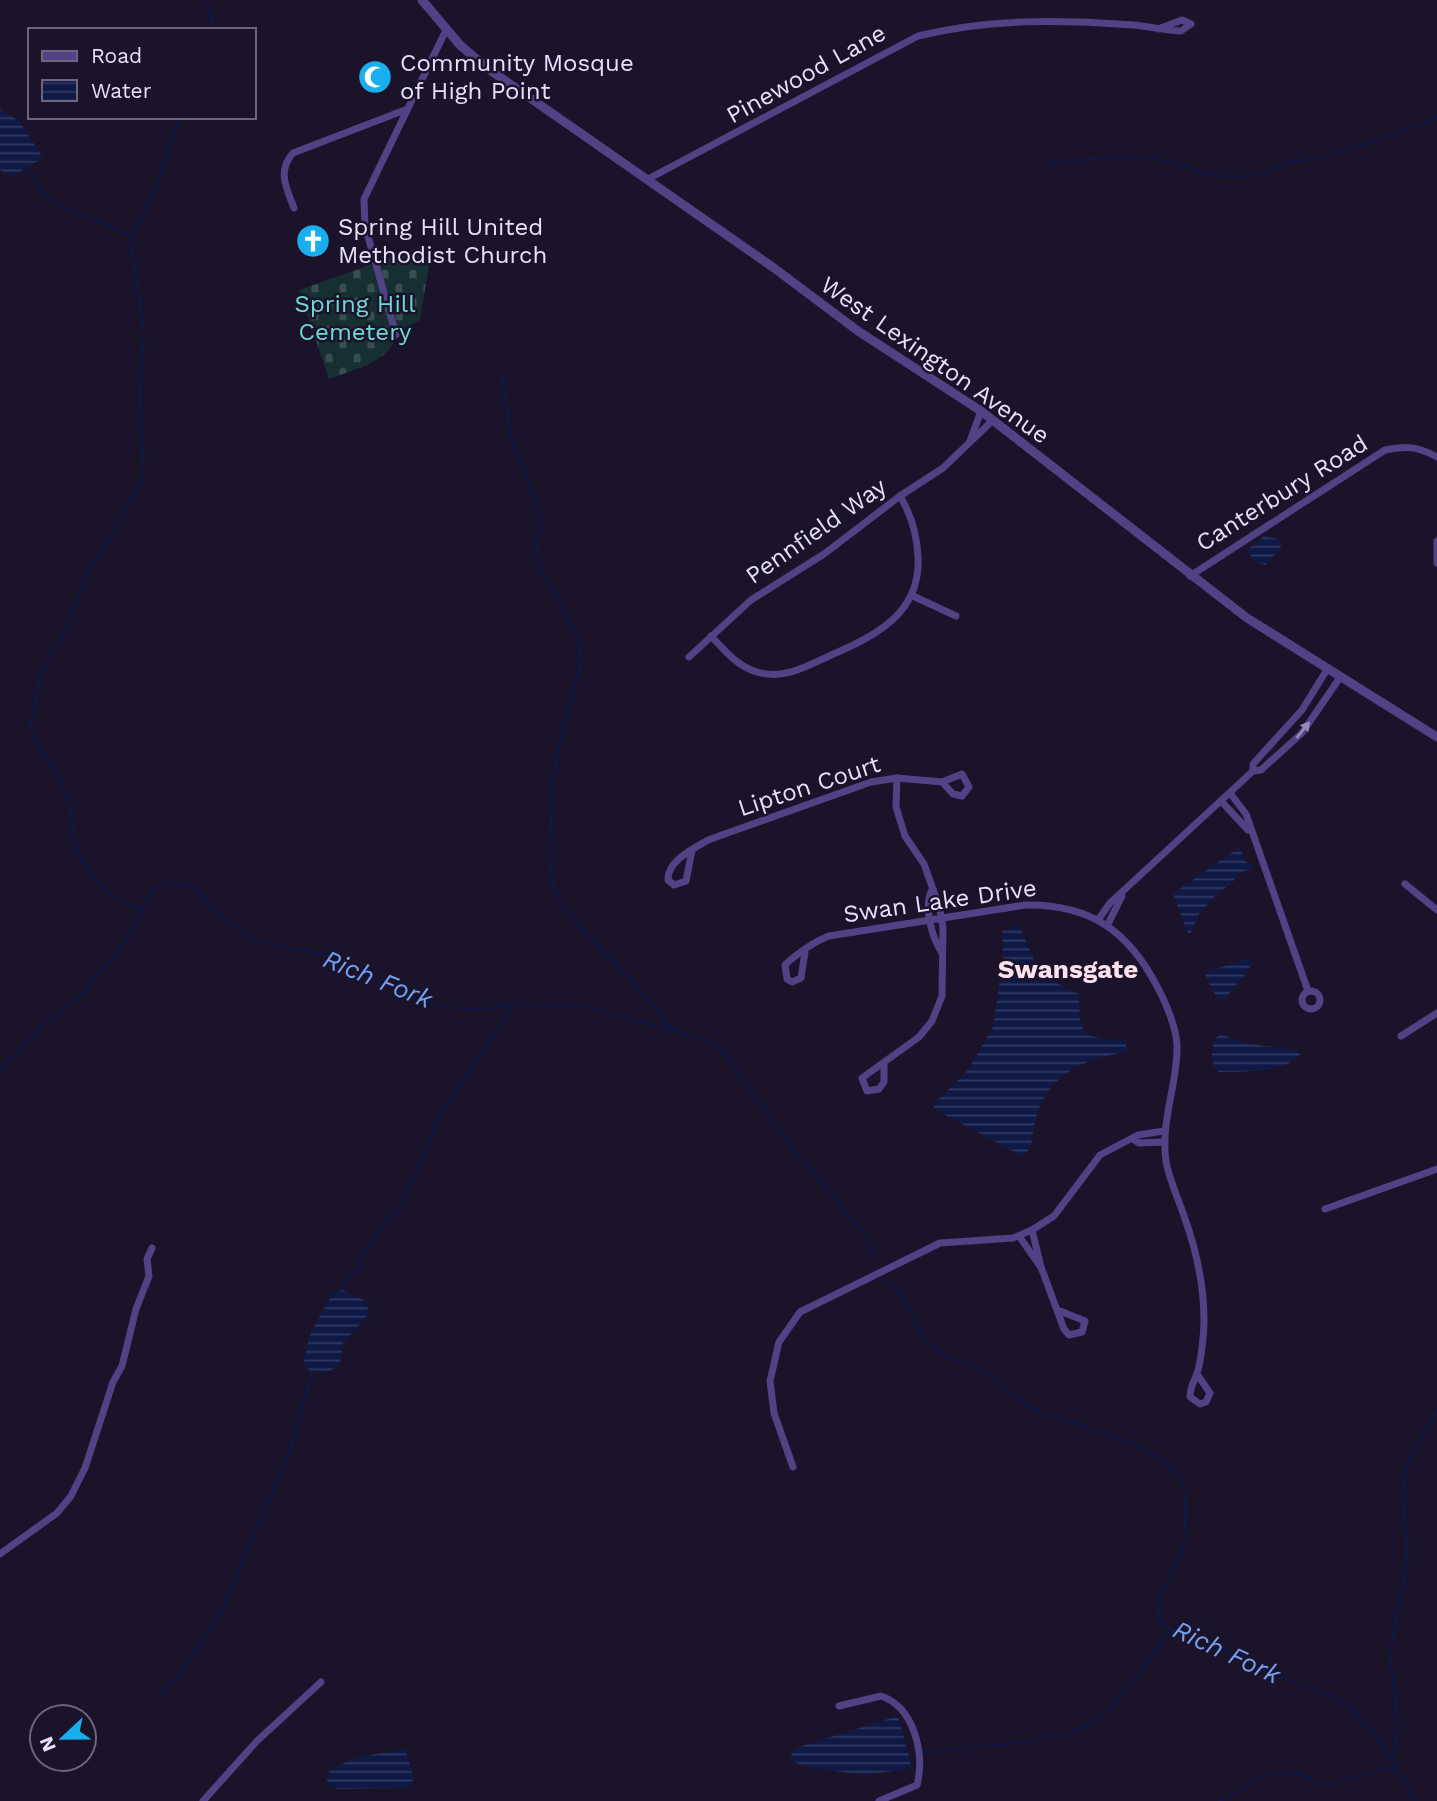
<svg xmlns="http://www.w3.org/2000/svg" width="1437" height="1801" font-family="'Work Sans',sans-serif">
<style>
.cemetery{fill:url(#cemetery-stones)}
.water{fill:url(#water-rules)}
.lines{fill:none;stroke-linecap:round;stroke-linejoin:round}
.stream{stroke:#0f1946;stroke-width:2}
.minor{stroke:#514285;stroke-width:7}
.tertiary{stroke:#514285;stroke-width:9}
.oneway{fill:#9588bb}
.labels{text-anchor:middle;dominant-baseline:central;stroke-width:5;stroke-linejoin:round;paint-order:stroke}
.poi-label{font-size:24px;fill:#e8defd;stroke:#1b132a;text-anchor:start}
.street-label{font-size:24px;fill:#e8defd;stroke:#1b132a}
.park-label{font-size:24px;fill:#6ed9d3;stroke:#1b132a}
.neighbourhood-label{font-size:26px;font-weight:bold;fill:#fde0ed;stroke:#1b132a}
.water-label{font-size:26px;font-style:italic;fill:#74a0f4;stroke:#1b132a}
</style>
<defs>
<pattern id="cemetery-stones" width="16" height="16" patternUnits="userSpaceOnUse" patternTransform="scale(1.75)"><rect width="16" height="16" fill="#162f33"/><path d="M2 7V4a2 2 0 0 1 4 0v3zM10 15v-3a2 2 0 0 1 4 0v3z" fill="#384d51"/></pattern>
<pattern id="water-rules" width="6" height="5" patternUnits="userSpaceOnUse" patternTransform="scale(1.75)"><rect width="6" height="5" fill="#0f1946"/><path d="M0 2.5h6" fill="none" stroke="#323a62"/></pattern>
</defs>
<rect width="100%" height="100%" fill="#1b132a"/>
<!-- cemetery -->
<path class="cemetery" d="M424,246l7,6 -11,68 -20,10c-12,34 -40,37 -71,49l-30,-89z"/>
<!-- water -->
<g class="water">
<path d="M0,109l19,12 24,37 -31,18 -12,-6z"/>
<path d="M1264,536l14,3 4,6 -16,20 -11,-3 -8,-12z"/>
<path d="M1240,847l5,14 10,6 -16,6 -7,10 -17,13 -16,18 -8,19h-3l-15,-39z"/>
<path d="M1019,925l22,51 38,18c1,42 0,43 42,46l5,3v9c-44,8 -79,22 -91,69 -3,13 -1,28 -13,35l-86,-46 -3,-5 35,-35 25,-43 10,-68 -1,-28z"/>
<path d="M1246,959l6,3 -4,9 -25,29h-5l-14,-27z"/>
<path d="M1222,1034c26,14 48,10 76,17l2,4c-12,17 -61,17 -81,17 -10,-8 -7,-23 -4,-34z"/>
<path d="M342,1290l22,10 6,13 -27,30 -3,21 -10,7 -18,2 -9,-10 8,-31 21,-38z"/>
<path d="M898,1716l14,52 -47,7 -59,-8 -13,-6 -2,-6 5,-7z"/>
<path d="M405,1749l9,29 -6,10 -71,1 -10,-7 2,-11 25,-13z"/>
</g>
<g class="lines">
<!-- stream -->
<g class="stream">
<path d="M207,0l7,30"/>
<path d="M1047,164l64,-7 48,2 60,17h22l17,-2 31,-12 43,-6 105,-38"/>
<path d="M27,170c21,45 70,44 107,68"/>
<path d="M502,375l9,61 27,70 1,24 -3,12 4,29 27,44 12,27 2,23 -20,72 -9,51 -2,71 4,32 20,30 61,63 39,47"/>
<path d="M140,908l-14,-3 -15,-10 -25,-27 -11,-21 -6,-49 -39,-70 10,-50 9,-20 14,-21 26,-66 51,-84 4,-14 -4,-76 4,-65 -12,-84 5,-20 24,-53 18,-58"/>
<path d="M0,1070l48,-49 37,-29 41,-51 24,-48 8,-7 9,-2 13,-1 19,8 19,23 35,26 76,16 95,46 47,8 45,-6 68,2 124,34 14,8 60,88 79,93 16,29"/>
<path d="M886,1281c24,16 26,44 45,64 15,15 34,16 52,27 19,11 35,31 56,39 36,15 129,33 144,73 3,9 3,64 -2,73 -9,21 -32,45 -17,69l49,16 42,24 80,31 16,10 34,42 31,52"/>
<path d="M341,1292l1,-8 16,-14 7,-19 39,-51 35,-81 73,-114"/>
<path d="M157,1697l26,-26 35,-51 73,-171 21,-76"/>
<path d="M923,1751c44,-4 138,-6 174,-31 26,-19 52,-65 76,-90"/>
<path d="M1392,1760c15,-45 -5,-75 0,-116 3,-32 15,-62 15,-94 0,-25 -7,-51 -2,-75 3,-18 23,-46 32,-66"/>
<path d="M1220,1801l49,-27 28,-1 32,12 50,-15 17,-1"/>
</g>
<!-- minor -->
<g class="minor">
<path d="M648,179l270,-143c71,-18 143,-16 215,-11 16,1 32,6 48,6l10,-7 -9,-4 -24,9"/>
<path d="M294,208c-8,-21 -17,-37 -1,-55l112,-43"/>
<path d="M396,335l-31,-109 -1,-27 82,-169"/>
<path d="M970,441l11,-30"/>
<path d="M1437,541v22"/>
<path d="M1190,576l195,-126c21,-5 34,-3 52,7"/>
<path d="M913,596l43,20"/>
<path d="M711,636c13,14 27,31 46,36 26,8 49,-5 72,-16 46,-20 92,-42 89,-99 -1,-23 -6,-41 -18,-61"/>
<path d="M689,657l62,-57 73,-46 76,-58 43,-28 50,-48"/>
<path d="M1253,771l8,-1 41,-37 39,-57"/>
<path d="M1230,793l16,21 62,177"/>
<path d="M1221,801l27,29"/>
<path d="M692,850l-6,31 -12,4 -6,-5c-1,-19 25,-31 40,-40l163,-58 26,-4 45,4 11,12 9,2 7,-9 -7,-13 -20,8"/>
<path d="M1405,884l32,26"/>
<path d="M932,890c-9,16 0,48 10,63"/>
<path d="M1098,920l12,-17 143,-132v-7l49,-54 26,-42"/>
<path d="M1107,926l15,-30"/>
<path d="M805,952l-4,26 -9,4 -5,-3 -2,-14c10,-10 30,-24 44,-29l196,-31c66,-1 104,26 134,85 8,16 17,37 18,55 1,39 -17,76 -11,116 3,18 12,37 18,55 12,33 20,70 20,105 0,11 -3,42 -7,52 -3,10 -7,13 -7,24l10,7 6,-2 4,-9 -13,-19"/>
<circle cx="1311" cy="1000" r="9"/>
<path d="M1401,1036l36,-23"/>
<path d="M884,1065v17l-5,7 -12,2 -5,-13 57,-41 13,-16 10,-25 1,-68 -3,-19 -16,-45 -19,-28 -9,-29 1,-29"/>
<path d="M1133,1139l6,4 26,-1"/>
<path d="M1325,1209l112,-40"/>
<path d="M1032,1230l9,37 23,62 5,6 13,-3 3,-11 -25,-10"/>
<path d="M1019,1236l21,30"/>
<path d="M793,1467l-19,-54 -4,-32 9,-39 21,-30 140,-69 73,-5 19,-8 22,-14 46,-61 38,-20 26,-4"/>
<path d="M0,1554l57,-41 14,-17 14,-28 28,-86 9,-16 14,-57 13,-33 -2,-17 5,-11"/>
<path d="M839,1706l42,-10c33,11 44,57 36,89l-38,16"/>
<path d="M203,1801l54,-60 64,-59"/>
</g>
<!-- tertiary -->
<path class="tertiary" d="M422,0l38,45 27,23 287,200 84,63 123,80 266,207 190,119"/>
</g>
<!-- one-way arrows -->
<defs><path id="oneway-solid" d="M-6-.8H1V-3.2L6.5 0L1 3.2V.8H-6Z" transform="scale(1.75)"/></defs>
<use class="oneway" href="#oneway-solid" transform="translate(1303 730) rotate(-51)"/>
<!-- icons -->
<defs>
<g id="mosque-disc" transform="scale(1.75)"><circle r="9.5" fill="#19afee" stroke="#1b132a"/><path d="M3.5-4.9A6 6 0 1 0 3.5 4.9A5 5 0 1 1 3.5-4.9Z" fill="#fff"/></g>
<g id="church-disc" transform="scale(1.75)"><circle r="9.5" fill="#19afee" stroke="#1b132a"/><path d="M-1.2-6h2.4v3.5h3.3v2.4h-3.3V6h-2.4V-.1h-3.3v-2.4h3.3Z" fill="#fff"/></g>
</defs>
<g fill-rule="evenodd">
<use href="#mosque-disc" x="375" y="77"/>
<use href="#church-disc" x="313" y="241"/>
</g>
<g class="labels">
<!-- poi labels -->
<g class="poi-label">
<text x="400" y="63">Community Mosque<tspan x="400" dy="28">of High Point</tspan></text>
<text x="338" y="227">Spring Hill United<tspan x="338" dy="28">Methodist Church</tspan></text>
</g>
<!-- street labels -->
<g class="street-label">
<text transform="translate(806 74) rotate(-29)">Pinewood Lane</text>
<text transform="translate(935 360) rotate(35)">West Lexington Avenue</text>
<text transform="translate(1282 493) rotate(-32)">Canterbury Road</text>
<text transform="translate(816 531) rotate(-35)">Pennfield Way</text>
<text transform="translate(809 786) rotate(-18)">Lipton Court</text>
<text transform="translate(940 901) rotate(-8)">Swan Lake Drive</text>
</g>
<!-- park labels -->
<g class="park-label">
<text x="355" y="304">Spring Hill<tspan x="355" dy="28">Cemetery</tspan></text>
</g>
<!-- neighbourhood labels -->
<g class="neighbourhood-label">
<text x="1068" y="969">Swansgate</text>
</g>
<!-- water labels -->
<g class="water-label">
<text transform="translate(378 979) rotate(22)">Rich Fork</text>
<text transform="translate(1227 1652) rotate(25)">Rich Fork</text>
</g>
</g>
<!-- legend -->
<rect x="28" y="28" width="228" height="91" fill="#1b132a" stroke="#6d647e" stroke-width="2"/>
<rect x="42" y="51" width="35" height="10" fill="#514285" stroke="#6d647e" stroke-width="2"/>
<text x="91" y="63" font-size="21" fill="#e8defd">Road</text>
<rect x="42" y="80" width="35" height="21" fill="url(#water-rules)" stroke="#6d647e" stroke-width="2"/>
<text x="91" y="98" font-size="21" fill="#e8defd">Water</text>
<!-- north arrow -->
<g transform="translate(63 1738) rotate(248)"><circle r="33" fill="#1b132a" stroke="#6d647e" stroke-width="2"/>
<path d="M0-5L12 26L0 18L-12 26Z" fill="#19afee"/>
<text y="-10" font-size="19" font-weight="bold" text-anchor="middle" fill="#e8defd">N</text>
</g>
</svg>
